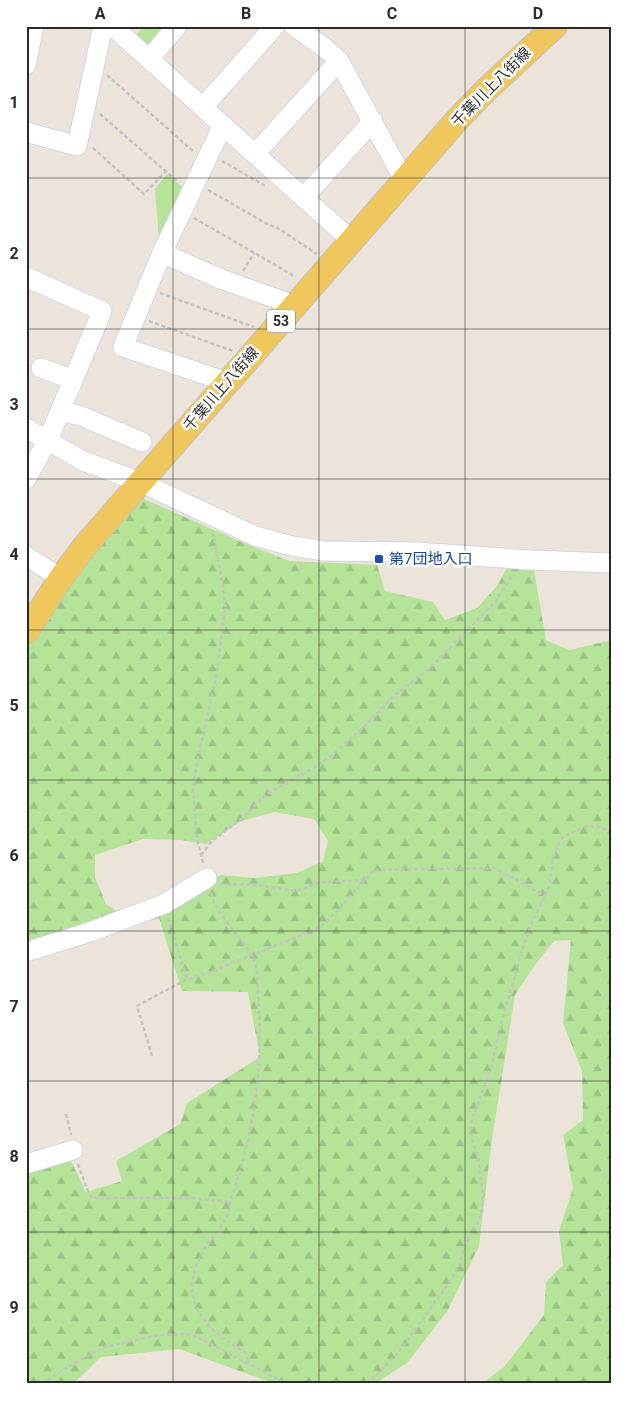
<svg xmlns="http://www.w3.org/2000/svg" width="638" height="1410" font-family="Roboto,'Noto Sans JP',sans-serif">
<style>
.forest{fill:url(#forest-firs);fill-rule:evenodd}
.park{fill:#b5e398}
.lines{fill:none;stroke-linecap:round;stroke-linejoin:round}
.minor-casing{stroke:#d1d5e3;stroke-width:21}
.major-casing{stroke:#c3c3c3;stroke-width:26}
.path{stroke:#c3c3c3;stroke-width:2.5;stroke-dasharray:4 2.5;stroke-linecap:butt}
.minor{stroke:#fff;stroke-width:19}
.major{stroke:#f0c75c;stroke-width:24}
.grid{fill:none;stroke:#2a2a2a;stroke-width:1;stroke-opacity:0.55}
.transit-dot{fill:#1a4fb4;stroke:#fff;stroke-width:2}
.labels{text-anchor:middle;dominant-baseline:central;stroke-width:5;stroke-linejoin:round;paint-order:stroke}
.shield{fill:#fff;stroke:#6a6a6a;stroke-width:1}
.shield-label{font-size:14px;font-weight:bold;fill:#2a2a2a}
.street-label{font-size:15px;fill:#2a2a2a;stroke:#fff}
.transit-label{font-size:15px;fill:#164399;stroke:#fff;text-anchor:start}
.neatline{fill:none;stroke:#2a2a2a;stroke-width:2}
.grid-label{font-size:16px;text-anchor:middle;font-weight:bold;fill:#2a2a2a}
</style>
<defs>
<pattern id="forest-firs" width="22" height="20" patternUnits="userSpaceOnUse" patternTransform="scale(1.25)"><rect width="22" height="20" fill="#b5e398"/><path d="M5 1l3.5 6h-7zM16 11l3.5 6h-7z" fill="#9cc383"/></pattern>
</defs>
<rect width="100%" height="100%" fill="#ece4db"/>
<!-- forest -->
<path class="forest" d="M135,495l104,46 50,20 88,4 8,26 48,11 12,18 32,-12 20,-22 10,-18 27,2 12,70 23,10 43,-10v744h-131l23,-17 40,-52 2,-33 17,-17 -4,-34 14,-43 -10,-53 20,-15 -1,-49 -19,-48 8,-83 -17,1 -19,24 -20,30 -24,151 -12,100 -31,64 -40,52 -33,22h-100l-96,-35 -78,8 -28,27h-47v-214l45,-9 15,31 36,-11 -6,-20 64,-37 7,-21 73,-46 -12,-65 -66,-1 -23,-73 -133,39v-315zM275,812l39,7 14,22 -5,20 -26,12 -42,5 -34,-3 -28,9 -68,33 -19,-13 -11,-27v-22l48,-16 37,1 26,4 35,-23z"/>
<!-- park -->
<g class="park">
<path d="M143,26h30l-25,23 -11,-10v-4z"/>
<path d="M167,174l21,18 -28,59 -5,-62z"/>
</g>
<g class="lines">
<!-- minor casing -->
<g class="minor-casing">
<g id="minor">
<path d="M112,26l239,214"/>
<path d="M294,26l32,23 13,12 65,119"/>
<path d="M149,59l28,-33"/>
<path d="M26,65l8,-39"/>
<path d="M203,107l72,-81"/>
<path d="M223,125l-61,128 -39,94 104,35"/>
<path d="M26,132l51,14 26,-120"/>
<path d="M255,154l84,-93"/>
<path d="M304,197l69,-76"/>
<path d="M162,253l59,26 73,26"/>
<path d="M26,277l76,34 -54,129 -22,39"/>
<path d="M41,368l32,12"/>
<path d="M60,411l21,5 61,26"/>
<path d="M26,428l57,33 57,21 115,54 37,10 32,5 92,1 114,8 82,3"/>
<path d="M26,556l35,22"/>
<path d="M26,952l64,-20 74,-28 43,-26"/>
<path d="M26,1164l47,-14"/>
</g>
</g>
<!-- major casing -->
<g class="major-casing">
<path id="major" d="M26,632l35,-54 23,-31 373,-427 28,-29 70,-65"/>
</g>
<!-- path -->
<g class="path">
<path d="M107,75l86,76"/>
<path d="M100,114l78,68"/>
<path d="M93,148l51,46 22,-23"/>
<path d="M222,161l45,26"/>
<path d="M208,190l61,35 7,2 41,27"/>
<path d="M194,218l102,59"/>
<path d="M243,271l11,-18"/>
<path d="M160,293l94,34"/>
<path d="M149,321l84,30"/>
<path d="M201,855l11,-14 29,-22 26,-25 46,-26 18,-12 39,-35 25,-26 34,-26 66,-67 14,-22 6,-5"/>
<path d="M203,863l-6,-24 -4,-49 4,-28 20,-89 8,-67 -2,-20 -10,-52"/>
<path d="M220,884l38,1 38,6 25,-9 45,-2"/>
<path d="M211,893c7,26 31,43 43,67 4,10 3,24 4,34 6,72 -4,140 -28,208 1,15 -12,28 -21,40 -35,51 -11,84 37,111l2,9"/>
<path d="M168,918l19,61"/>
<path d="M152,1056l-15,-50 50,-27 24,-7 105,-43 8,-5 12,-12 38,-42 121,-2 50,28"/>
<path d="M66,1114l5,21"/>
<path d="M78,1164l11,30 3,4h99l39,4"/>
<path d="M42,1384l24,-16 38,-21 55,-12 27,-1 11,3 90,47"/>
<path d="M367,1384l31,-31 45,-62 16,-25 5,-18 16,-30 2,-8 1,-18 -5,-35 -6,-17 -1,-18 20,-54 11,-47 23,-80 5,-14 19,-40 4,-28 6,-16 5,-7 22,-9 10,-1 6,1 6,5"/>
</g>
<!-- minor -->
<use href="#minor" class="minor"/>
<!-- major -->
<use href="#major" class="major"/>
</g>
<!-- grid -->
<path class="grid" d="M173,26v1358M319,26v1358M465,26v1358M26,178h586M26,329h586M26,479h586M26,630h586M26,780h586M26,931h586M26,1081h586M26,1232h586"/>
<!-- markers -->
<rect class="transit-dot" x="374" y="554" width="10" height="10" rx="2.5"/>
<g class="labels">
<!-- shield labels -->
<rect class="shield" x="267" y="309.5" width="28" height="23" rx="4"/>
<g class="shield-label">
<text x="281" y="321">53</text>
</g>
<!-- street labels -->
<g class="street-label">
<text transform="translate(491 87) rotate(-45)">千葉川上八街線</text>
<text transform="translate(221 389) rotate(-49)">千葉川上八街線</text>
</g>
<!-- transit labels -->
<g class="transit-label">
<text x="389" y="559">第7団地入口</text>
</g>
</g>
<!-- border -->
<rect width="638" height="1410" fill="none" stroke="#ffffff" stroke-width="55"/>
<rect x="28" y="28" width="582" height="1354" class="neatline"/>
<g class="grid-label">
<text x="100" y="19">A</text>
<text x="246" y="19">B</text>
<text x="392" y="19">C</text>
<text x="538" y="19">D</text>
<text x="14" y="108">1</text>
<text x="14" y="259">2</text>
<text x="14" y="410">3</text>
<text x="14" y="560">4</text>
<text x="14" y="711">5</text>
<text x="14" y="861">6</text>
<text x="14" y="1012">7</text>
<text x="14" y="1162">8</text>
<text x="14" y="1313">9</text>
</g>
</svg>
